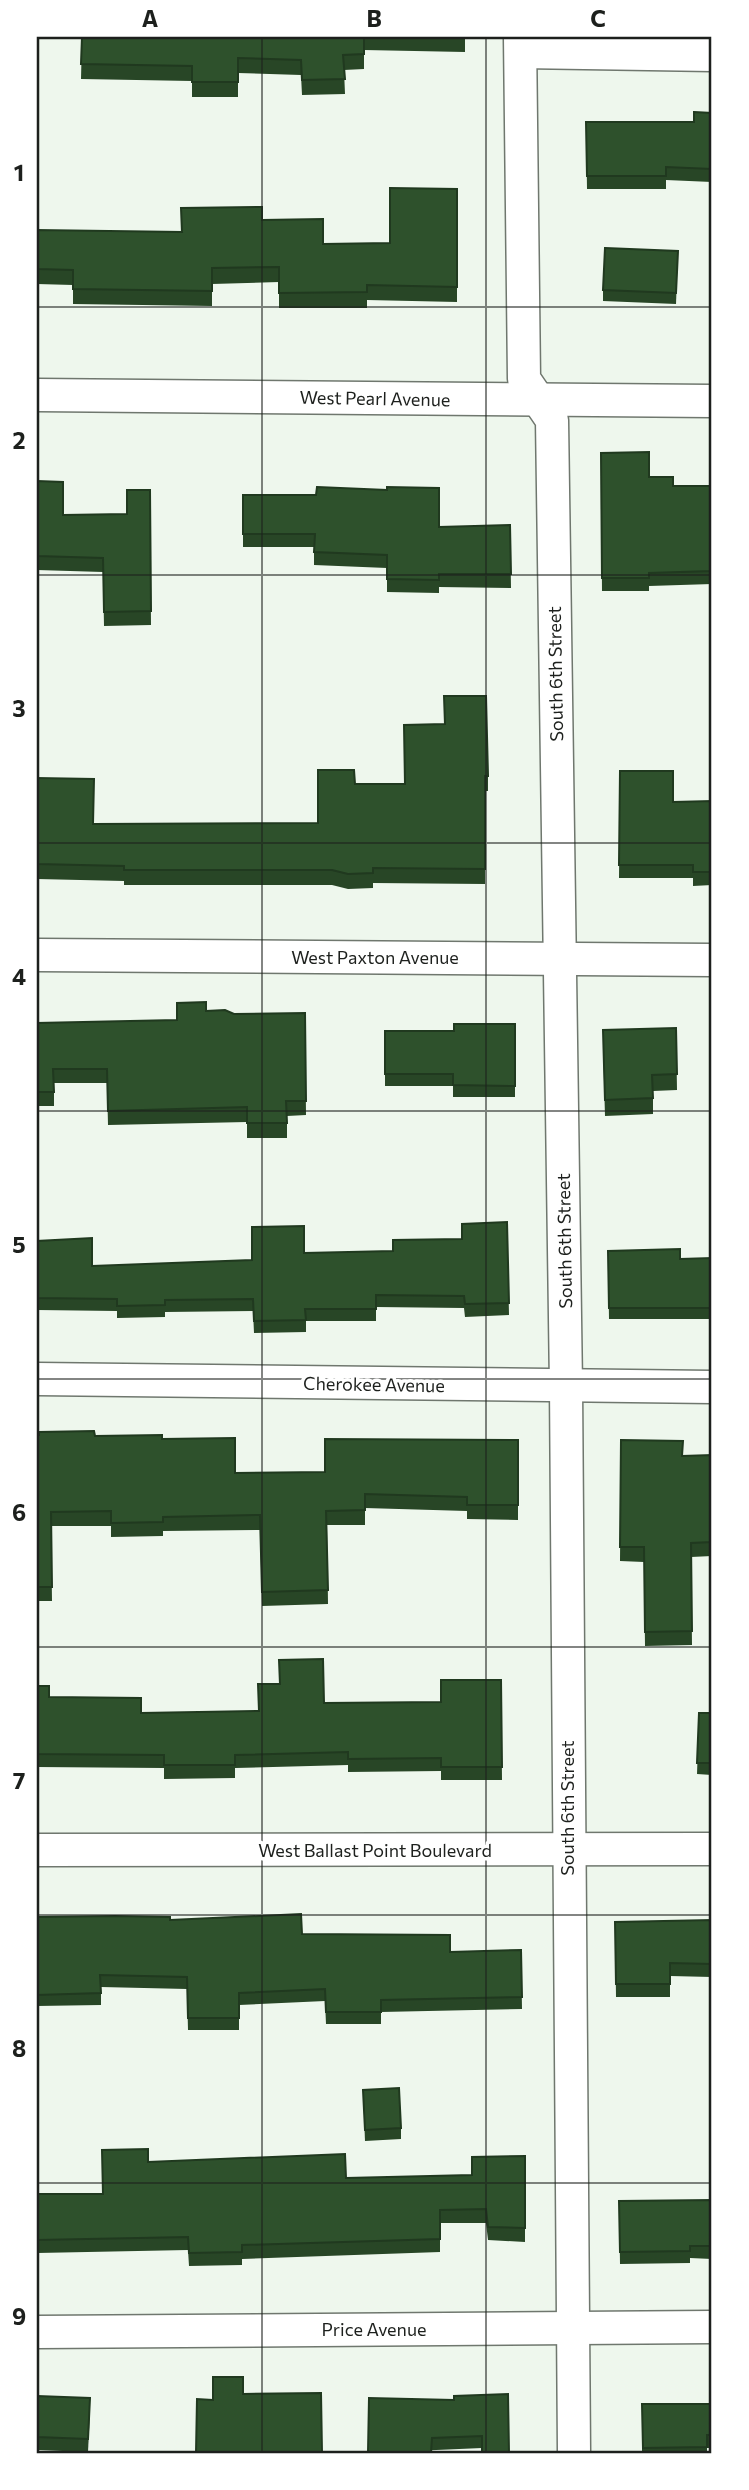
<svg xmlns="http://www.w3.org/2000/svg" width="749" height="2490" font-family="Commissioner,sans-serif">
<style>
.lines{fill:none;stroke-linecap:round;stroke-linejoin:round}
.street-casing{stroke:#6f776e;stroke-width:35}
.street{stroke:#fff;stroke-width:32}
.wall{fill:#284626}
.building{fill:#2e512c;stroke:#20391f;stroke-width:2}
.grid{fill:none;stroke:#1d201d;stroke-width:2;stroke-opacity:0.55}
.labels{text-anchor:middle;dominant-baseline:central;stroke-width:7;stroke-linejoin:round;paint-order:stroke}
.street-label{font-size:18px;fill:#1d201d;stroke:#fff}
.neatline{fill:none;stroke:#1d201d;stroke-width:2.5}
.grid-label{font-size:23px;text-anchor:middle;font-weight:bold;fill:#1d201d}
</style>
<rect width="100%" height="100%" fill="#eef7ed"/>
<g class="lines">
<!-- street casing -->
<g class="street-casing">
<g id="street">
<path d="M520,37l4,342 28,41 14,966 8,1067"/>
<path d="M521,52l191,3"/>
<path d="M37,395l675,6"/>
<path d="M37,955l675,5"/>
<path d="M37,1379l675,8"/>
<path d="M37,1850l675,-1"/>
<path d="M37,2332l675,-5"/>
</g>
</g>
<!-- street -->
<use href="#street" class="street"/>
</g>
<!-- wall -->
<g class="wall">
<path d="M82,37h383v15l-101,-2v19l-20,1 1,24 -43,1 -1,-20 -63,-2v24h-46v-16l-111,-2z"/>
<path d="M712,113v69l-46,-2v9h-79l-1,-67h108z"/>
<path d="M457,189v113l-90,-2v8h-88v-26l-67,2v22l-139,-2v-19l-36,-1v-54l144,2 81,-12 61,24 67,-1z"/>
<path d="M678,251l-2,53 -73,-3v-11z"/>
<path d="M601,453l48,24 24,9h39v98l-63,2v5h-47z"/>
<path d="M37,481l26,34 64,-1 23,-24 1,135 -47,1 -1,-54 -66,-2z"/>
<path d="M243,495l196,32 71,-2 1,63 -72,-1v6l-52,-1v-24l-73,-3v-18h-71z"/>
<path d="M444,696l44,80v15h-3v93l-112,-1v5l-25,1 -16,-4h-208v-4l-87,-2v-101l56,46 225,-1 37,-39h50l39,-60z"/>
<path d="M620,771l53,31 39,-1v84l-19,1v-8h-74z"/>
<path d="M206,1011l28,3 71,-1 1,102 -19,1v22h-40v-16l-139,3 -1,-42h-53v23h-17v-83l140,-3z"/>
<path d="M515,1024v73h-62v-11h-68v-55h69z"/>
<path d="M676,1028l1,62 -24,1v23l-48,2 -2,-70z"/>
<path d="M507,1222l2,93 -44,2 -1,-9 -88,-1v14h-70v11l-52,1 -1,-22 -88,1v5l-48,1v-7l-80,-1v-69l55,25 160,-6 52,-7 89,-2 69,-12z"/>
<path d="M608,1251l72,8 32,-1v61h-103z"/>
<path d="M37,1435l58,1 67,3 73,34 90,-1 193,-32v80l-51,-1v-8l-102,-3v17h-38l1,79 -66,2 -2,-76 -97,1v5l-52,1v-11h-60l1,75h-15z"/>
<path d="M621,1440l62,16 29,-1v101l-21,1 1,88 -47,1 -1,-84 -24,-1z"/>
<path d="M501,1680l1,100h-61v-9l-93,1v-7l-113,3v10l-71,1v-11l-127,-1v-81l12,11 92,16 118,-2 65,-8 117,-1z"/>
<path d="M699,1713h13v62l-15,-1z"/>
<path d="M37,1917l133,3 280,32 71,-2 1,59 -141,3v12h-55l-1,-23 -86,4v25h-51l-1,-41 -86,-2v18l-64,1z"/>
<path d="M712,1920v57l-42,-1v21h-54l-1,-75z"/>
<path d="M363,2090l38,38v11l-36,2z"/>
<path d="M525,2156v86l-37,-2 -2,-17h-46v29l-198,7v6l-53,1 -1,-16 -151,3v-59h66l45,-32 198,16 126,-3z"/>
<path d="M712,2200v59l-22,-1v5l-70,1 -1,-63z"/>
<path d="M508,2394l-26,54 -114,5 86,-53z"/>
<path d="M37,2396l53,15 -2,41 -51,-2z"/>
<path d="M642,2404h70v44h-5v5h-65z"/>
</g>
<!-- building -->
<g class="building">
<path d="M82,37h282v17l-21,1 2,24 -43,1 -1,-20 -63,-2v24h-46v-16l-111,-2z"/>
<path d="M694,112l18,1v56l-46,-2v9h-79l-1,-54h108z"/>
<path d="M390,188l67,1v98l-90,-2v7l-88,1v-26l-67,1v23l-139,-2v-19l-36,-1v-39l145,2 -1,-24 81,-1v13l61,-1v25l67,-1z"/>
<path d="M605,248l73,3 -2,42 -73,-3z"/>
<path d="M649,452v25h24v9h39v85l-63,2v5h-47l-1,-125z"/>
<path d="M37,481l26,1v33l64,-1v-24h23l1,121 -47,1 -1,-54 -66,-2z"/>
<path d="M317,487l70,3v-3l52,1v39l71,-2 1,49h-72v6l-52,-1v-24l-73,-3 1,-18h-72v-39h73z"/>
<path d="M444,696h42l2,80h-3v93l-112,-1v5l-25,1 -16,-4h-208v-4l-87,-2v-86l57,1 -1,45 225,-1v-53h36l1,14h50l-1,-59 41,-1z"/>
<path d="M620,771h53v31l39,-1v71h-19v-7h-74z"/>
<path d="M206,1002v9l19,-1 9,4 71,-1 1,88h-20l1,22h-40v-16l-139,4 -1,-42h-54l1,23h-17v-69l140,-3v-17z"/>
<path d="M454,1024h61v62l-62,-1v-11h-68v-43h69z"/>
<path d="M676,1028l1,46 -25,1 1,23 -48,2 -2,-70z"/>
<path d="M507,1222l2,81 -44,1 -1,-8 -88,-1v14h-71l1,11 -52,1 -1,-22 -88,1v5l-48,1v-7l-80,-1v-57l55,-3v28l160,-6v-33l52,-1v27l89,-2v-11l69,-1v-15z"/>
<path d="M680,1249v10l32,-1v50h-103l-1,-57z"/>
<path d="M94,1431l1,5 67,-1v4l73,-1v35l90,-1v-33l193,1v65h-51v-8l-102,-3v16l-39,1 2,79 -66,2 -2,-77 -97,2v5l-52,1v-12l-60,1 1,75h-15v-152h2v-3z"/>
<path d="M621,1440l62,1 -1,15 30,-1v87l-21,1 1,88 -47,1 -1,-85h-24z"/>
<path d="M323,1659l1,44 117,-1v-22h60l1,87h-61v-9l-93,1v-7l-113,3v10h-71v-10l-127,-1v-68h12v11l92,1v15l118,-2 -1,-27h22l-1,-24z"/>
<path d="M699,1713h13v50h-15z"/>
<path d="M301,1914l1,20 148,1v17l71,-2 1,47 -141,3v12h-55l-1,-23 -86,4v25h-51l-1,-41 -87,-2 1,18 -64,2v-78l78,-1 55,1v3z"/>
<path d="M712,1920v44l-42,-1v21h-54l-1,-62z"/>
<path d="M399,2088l2,40 -36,2 -2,-40z"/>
<path d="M148,2149v13l197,-8 1,24 126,-3v-18l53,-1v72l-37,-1 -2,-18 -46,1v29l-198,6v7l-53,1 -1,-16 -151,3v-46h66l-1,-44z"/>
<path d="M712,2200v46h-22v5l-70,1 -1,-51z"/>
<path d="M213,2377h30v17l78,-1 1,60h-126l1,-54 16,1z"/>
<path d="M508,2394l1,59h-27v-17l-50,2 -1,15h-63l1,-55 85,2v-4z"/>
<path d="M37,2396l53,2 -2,41 -51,-2z"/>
<path d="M642,2404h70v31h-5v12l-64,1z"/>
</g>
<!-- grid -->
<path class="grid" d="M262,37v2416M486,37v2416M37,307h675M37,575h675M37,843h675M37,1111h675M37,1379h675M37,1647h675M37,1915h675M37,2183h675"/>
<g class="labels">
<!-- street labels -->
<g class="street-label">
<text transform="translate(375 398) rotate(1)">West Pearl Avenue</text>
<text transform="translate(555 674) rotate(-91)">South 6th Street</text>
<text x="375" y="957">West Paxton Avenue</text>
<text transform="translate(564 1241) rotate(-91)">South 6th Street</text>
<text transform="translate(374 1384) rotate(1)">Cherokee Avenue</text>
<text transform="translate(567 1808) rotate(-90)">South 6th Street</text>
<text x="375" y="1850">West Ballast Point Boulevard</text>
<text x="374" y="2329">Price Avenue</text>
</g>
</g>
<!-- border -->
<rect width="749" height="2490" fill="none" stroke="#ffffff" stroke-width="77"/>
<rect x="38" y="38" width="672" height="2414" class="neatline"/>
<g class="grid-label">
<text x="150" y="27">A</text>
<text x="374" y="27">B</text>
<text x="598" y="27">C</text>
<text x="19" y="181">1</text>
<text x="19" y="449">2</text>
<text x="19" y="717">3</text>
<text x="19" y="985">4</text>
<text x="19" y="1253">5</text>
<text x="19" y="1521">6</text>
<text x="19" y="1789">7</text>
<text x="19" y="2057">8</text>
<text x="19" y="2325">9</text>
</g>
</svg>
